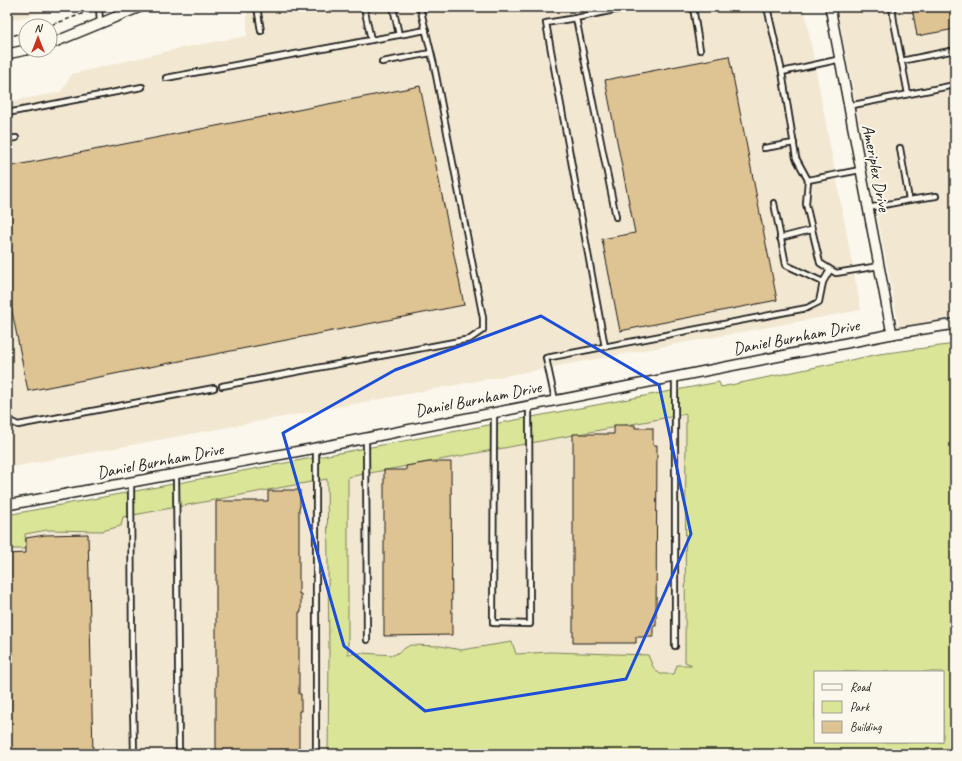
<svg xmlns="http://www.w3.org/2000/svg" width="962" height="761" font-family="Caveat,sans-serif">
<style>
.built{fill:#f2e7d1}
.green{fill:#dae598;stroke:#7b805a;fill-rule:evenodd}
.building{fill:#dec393;stroke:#1c1c1c}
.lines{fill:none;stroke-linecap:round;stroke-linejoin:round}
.lane-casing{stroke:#1c1c1c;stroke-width:8}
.street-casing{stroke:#1c1c1c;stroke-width:12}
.path{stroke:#1c1c1c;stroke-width:1.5;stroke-dasharray:4 3;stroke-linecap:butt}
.lane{stroke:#fbf7ec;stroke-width:4.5}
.street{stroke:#fbf7ec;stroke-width:9}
.marked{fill:none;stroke:#1d4ed8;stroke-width:3;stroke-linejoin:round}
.labels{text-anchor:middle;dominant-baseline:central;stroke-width:4;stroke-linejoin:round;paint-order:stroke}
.street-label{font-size:17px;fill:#1c1c1c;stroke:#fbf7ec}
</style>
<rect width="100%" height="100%" fill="#fbf7ec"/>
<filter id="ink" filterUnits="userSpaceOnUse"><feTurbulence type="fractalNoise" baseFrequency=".025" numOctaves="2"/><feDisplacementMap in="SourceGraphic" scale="8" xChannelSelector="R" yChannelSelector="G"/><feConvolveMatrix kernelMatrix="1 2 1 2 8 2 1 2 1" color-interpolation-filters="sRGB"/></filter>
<g filter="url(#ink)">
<!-- built -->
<g class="built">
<path d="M7,7h60l-60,14z"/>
<path d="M247,7h557l57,303 -854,158v-366l54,-10 11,-18 109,-26 66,-12z"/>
<path d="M837,7h118v310l-56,10z"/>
<path d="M686,414l-1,248 9,3 -20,9h-14l-7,-7 -69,-14 -34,-1 -34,2 -5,-12 -50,8 -20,-4 -31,-1 -16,10 -33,-2 -13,1 -1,-177z"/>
<path d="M327,479l2,172 -1,103h-321v-205h19l-1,-15 22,-4 55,1 19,-5 2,-9z"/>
</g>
<!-- green -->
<path class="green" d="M955,344v410h-627l1,-103 -2,-172 -204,38 -2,9 -19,5 -55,-1 -22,4 1,15h-19v-34l712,-133 2,5 158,-33zM686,414l-1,248 7,3h-15l-3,9h-14l-7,-7 -5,-12 -98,-3 -34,2 -4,-12 -51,8 -20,-4 -31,-1 -16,10 -33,-2 -13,1v-177zM815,672h128v70h-128z"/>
<!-- building -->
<g class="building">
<path d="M912,7h43v22l-38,7z"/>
<path d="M729,56l48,244 -157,31 -18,-92 33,-6 -30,-153z"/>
<path d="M420,86l44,219 -436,86 -21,-105v-119z"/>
<path d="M614,425h21v3h18v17h4l-1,181h-3v11h-17v6h-63v-209h41z"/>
<path d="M429,462h22l1,173 -68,1v-166h22v-4z"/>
<path d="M283,490h17v17h-1v87h2v18h-2v82h2v17h-2v43h-83v-253h52v-10h15z"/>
<path d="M88,534l5,220h-84l-2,-102v-98l19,-1v-15l19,-3z"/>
</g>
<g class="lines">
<!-- lane casing -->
<g class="lane-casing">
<g id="lane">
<path d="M99,7l1,16"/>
<path d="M257,7l4,24"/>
<path d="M364,7l7,33 55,-10"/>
<path d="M393,7l6,28"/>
<path d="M693,7l7,43"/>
<path d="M767,7l15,65 14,86 12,22"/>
<path d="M892,7l2,15 14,72"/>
<path d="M576,18l-30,5 59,324"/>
<path d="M901,61l54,-11"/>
<path d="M382,62l49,-9"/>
<path d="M782,72l59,-13"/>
<path d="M166,78l205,-38"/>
<path d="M848,106l107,-21"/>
<path d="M7,113l135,-26"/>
<path d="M7,139l9,-1"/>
<path d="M764,148l30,-5"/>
<path d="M860,170l-52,10 -2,24 14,59 16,10 43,-7"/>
<path d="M909,200l27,-4"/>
<path d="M774,203l12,62 37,17 7,-12"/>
<path d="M868,208l41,-8 -9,-52"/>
<path d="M616,217l-40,-199 53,-11"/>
<path d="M780,238l31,-8"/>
<path d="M222,386l248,-47 13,-9v-12l-49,-253 -14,-58"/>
<path d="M555,400l-9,-42 261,-50 12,-6 4,-20"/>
<path d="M7,407l3,14 8,4 196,-37"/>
<path d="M494,412l-1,211 37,1 -1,-219"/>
<path d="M366,438l1,202"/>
<path d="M316,448v306"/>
<path d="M176,474l3,280"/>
<path d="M131,482l1,172 2,100"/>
<path d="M675,646v-269"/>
</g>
</g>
<!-- street casing -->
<g class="street-casing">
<g id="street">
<path d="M830,7l62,327"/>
<path d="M50,44l90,-37"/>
<path d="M7,54l19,-4"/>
<path d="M7,505l309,-57 576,-114 63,-10"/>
</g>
</g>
<!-- path -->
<g class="path">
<path d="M46,26l17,-5 29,-11"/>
<path d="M7,37l19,-5"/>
</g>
<!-- lane -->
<use href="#lane" class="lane"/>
<!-- street -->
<use href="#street" class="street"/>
</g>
</g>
<!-- marked area -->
<path class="marked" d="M541,316l118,69 32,149 -65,145 -201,32 -81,-65 -61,-213 112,-63z"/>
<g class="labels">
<!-- street labels -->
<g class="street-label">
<text transform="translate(876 168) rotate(79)">Ameriplex Drive</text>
<text transform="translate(796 337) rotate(-11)">Daniel Burnham Drive</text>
<text transform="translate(478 399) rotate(-11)">Daniel Burnham Drive</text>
<text transform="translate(160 461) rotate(-11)">Daniel Burnham Drive</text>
</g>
</g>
<!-- margin -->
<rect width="962" height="761" fill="none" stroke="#fbf7ec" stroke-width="24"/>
<rect x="12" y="12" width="938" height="737" fill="none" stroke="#1c1c1c" stroke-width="1.5" filter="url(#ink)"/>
<!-- legend -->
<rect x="814" y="671" width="130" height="72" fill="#fbf7ec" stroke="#a29f99"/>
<rect x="822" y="684" width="20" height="6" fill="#fbf7ec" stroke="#a29f99"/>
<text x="850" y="691" font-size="12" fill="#1c1c1c">Road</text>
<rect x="822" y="701" width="20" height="12" fill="#dae598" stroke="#a29f99"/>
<text x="850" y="711" font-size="12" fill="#1c1c1c">Park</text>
<rect x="822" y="721" width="20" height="12" fill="#dec393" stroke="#a29f99"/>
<text x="850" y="731" font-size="12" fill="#1c1c1c">Building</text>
<!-- north arrow -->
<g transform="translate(38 38)"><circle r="19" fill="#fbf7ec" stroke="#a29f99"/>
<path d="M0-3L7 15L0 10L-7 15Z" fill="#c8321e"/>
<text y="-6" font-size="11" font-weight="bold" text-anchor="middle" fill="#1c1c1c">N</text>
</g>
</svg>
